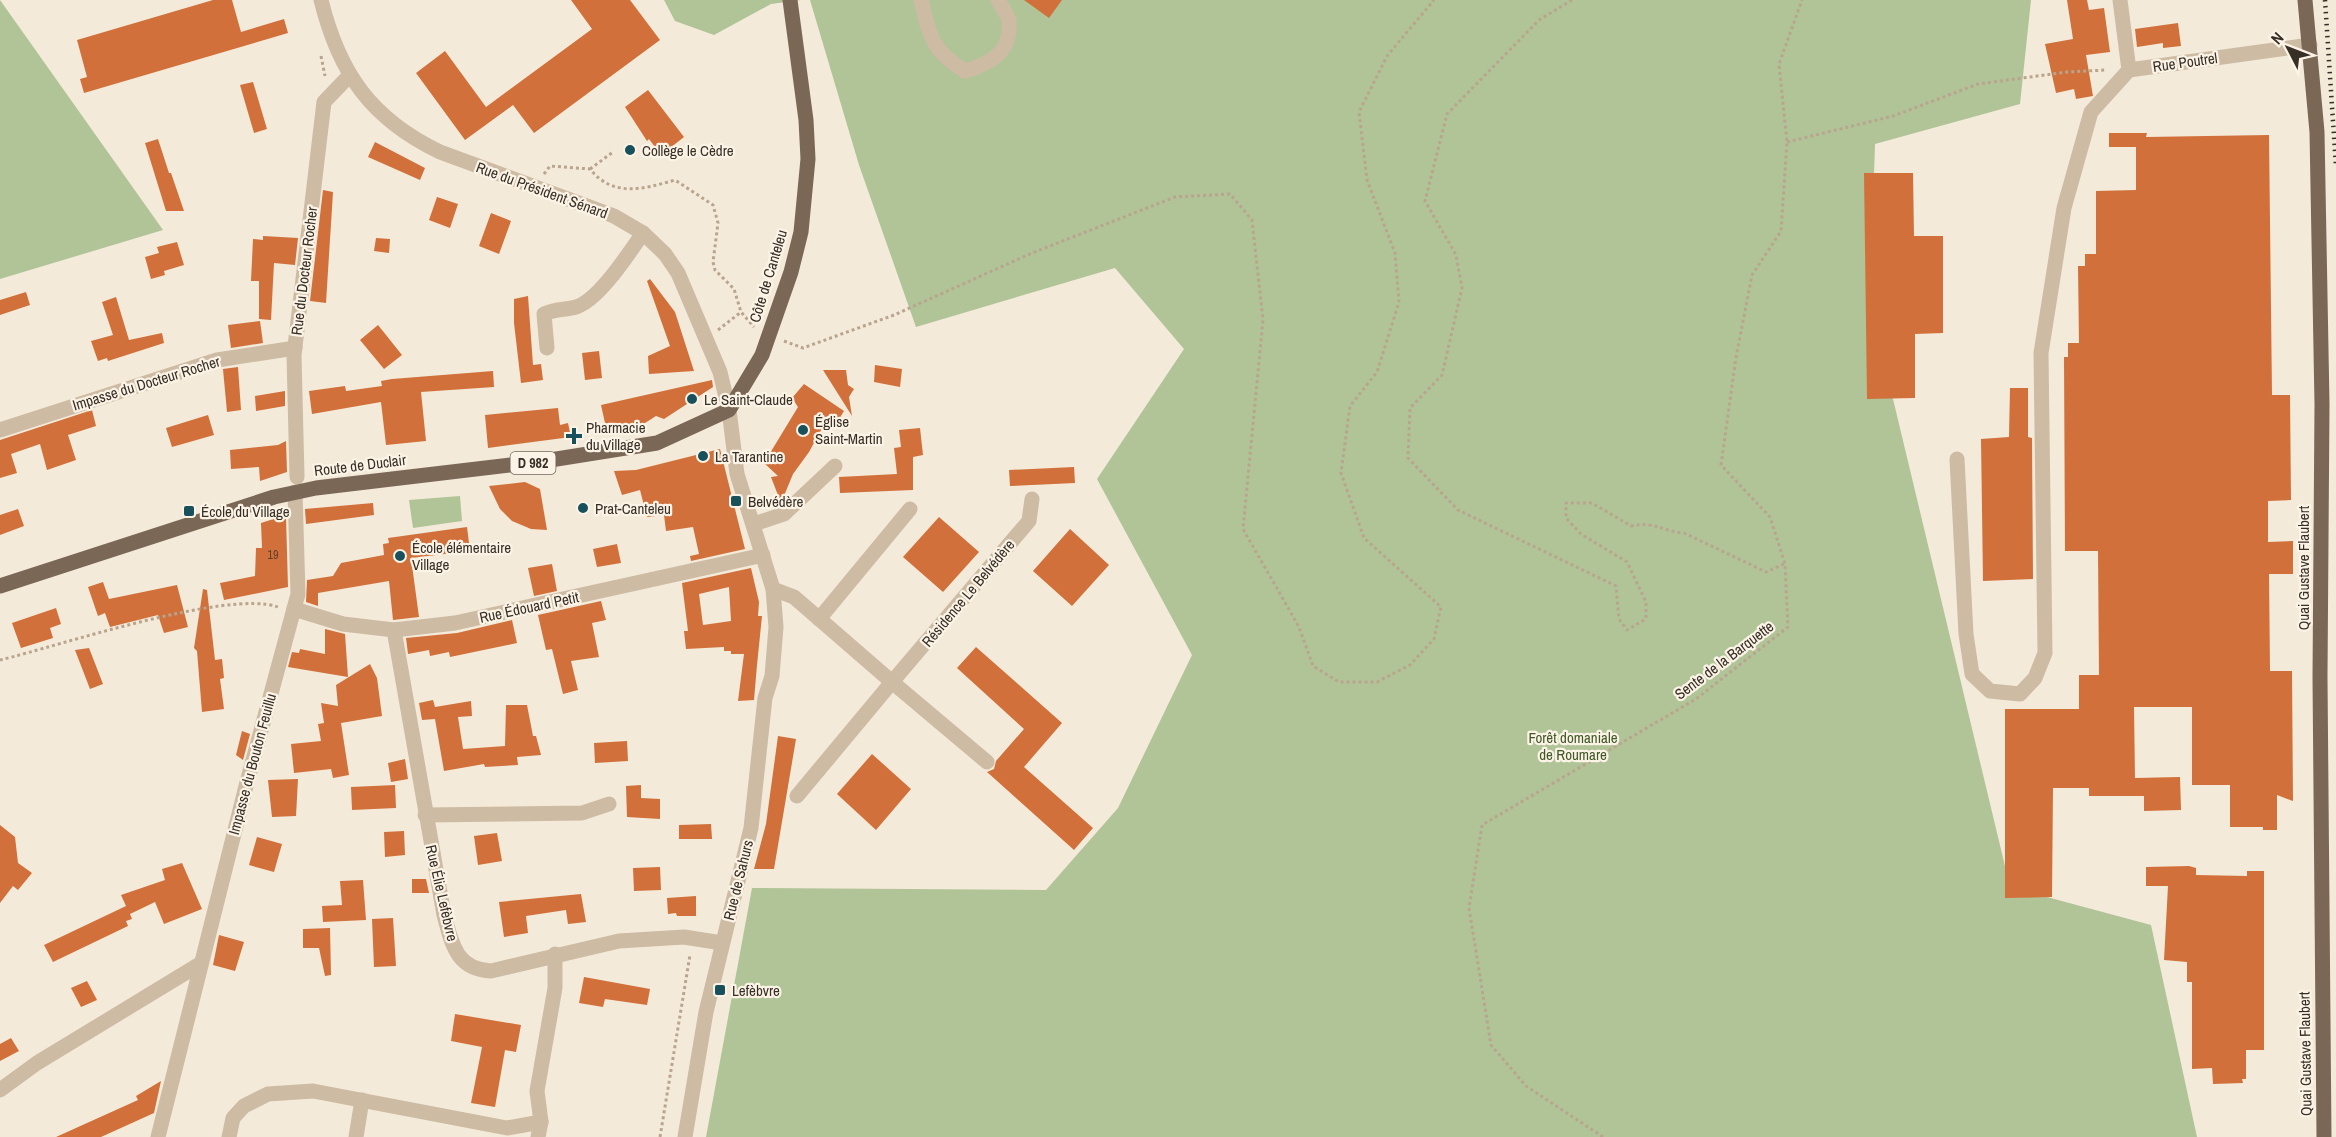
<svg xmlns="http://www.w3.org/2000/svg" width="2336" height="1137" font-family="'Archivo Narrow',sans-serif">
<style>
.green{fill:#b0c498}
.building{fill:#d1703a;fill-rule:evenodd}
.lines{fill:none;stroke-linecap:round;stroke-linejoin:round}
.path{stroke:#b9a58e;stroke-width:3;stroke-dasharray:3 3;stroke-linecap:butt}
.minor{stroke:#cdbba4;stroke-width:15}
.major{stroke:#7b6756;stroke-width:15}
.rail{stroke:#372e26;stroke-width:4.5;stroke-dasharray:1.5 4.5;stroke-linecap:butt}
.poi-dot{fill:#18505c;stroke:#fbf4e6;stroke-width:2}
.labels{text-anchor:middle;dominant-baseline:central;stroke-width:4.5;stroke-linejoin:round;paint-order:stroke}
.number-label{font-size:12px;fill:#5e3e2b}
.shield{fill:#fbf4e6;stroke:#726960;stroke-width:1.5}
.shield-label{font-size:14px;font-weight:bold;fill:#372e26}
.street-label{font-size:15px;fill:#372e26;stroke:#fbf4e6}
.poi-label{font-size:15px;fill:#372e26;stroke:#fbf4e6;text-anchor:start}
.park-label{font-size:15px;fill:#415828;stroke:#fbf4e6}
</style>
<rect width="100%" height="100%" fill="#f4ead9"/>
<!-- green -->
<g class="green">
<path d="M0,0l163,230 -163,49z"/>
<path d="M664,0h137l-30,4 -57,31 -39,-14z"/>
<path d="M810,0h1221l-11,104 -145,40 -5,159 140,584 141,38 46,212h-1491l46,-249 294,2 72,-82 74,-153 -95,-176 87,-130 -69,-81 -199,59 -57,-162z"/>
<path d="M460,496l2,25 -49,7 -4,-28z"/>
</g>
<!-- building -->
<g class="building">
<path d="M213,0h19l9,32 43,-13 4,14 -204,60 -4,-14 7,-2 -10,-37z"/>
<path d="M571,0h59l30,40 -126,93 -21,-28 -48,35 -49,-67 29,-22 41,56 106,-78z"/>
<path d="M1024,0h38l-13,18z"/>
<path d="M2067,0h20l2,10 15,-2 6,44 -24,3 7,41 -17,3 -2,-10 -18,4 -11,-49 28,-5z"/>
<path d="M2178,23l3,23 -18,2v-5l-26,4 -2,-18z"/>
<path d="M253,82l14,47 -13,4 -14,-48z"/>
<path d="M648,90l36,47 -23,18 -12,-16 -2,2 -22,-34z"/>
<path d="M2109,133h38l-1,4 123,-2 3,260h18l1,105 -23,1v41l25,-1v33h-24l1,97h22l1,130 -16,-6v35h-14v-3h-33v-42h-38v-78h-58l1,71 45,-1 1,33 -37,1v-15h-55v-8h-36l-1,109 -47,1v-189h74v-34h20l-1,-124h-33l-1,-194h4v-14h11l-1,-77h7v-12h11v-63l40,-1v-43h-27z"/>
<path d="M158,139l11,34h2l13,38h-18l-21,-68z"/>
<path d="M375,142l50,26 -5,12 -52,-23z"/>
<path d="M1864,173h49l1,63h29v97l-28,1v64l-48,1z"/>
<path d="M323,190l10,2 -7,111 -16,-2z"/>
<path d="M437,197l21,7 -8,24 -21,-8z"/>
<path d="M491,213l20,8 -12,33 -20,-8z"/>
<path d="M263,236l35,2 -3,27 -21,-2 -3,57 -12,-1v-38h-8l2,-42 10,1z"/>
<path d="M376,238l14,1 -1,14 -15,-2z"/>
<path d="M177,242l7,23 -20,6 1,4 -14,4 -6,-22 14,-4 -2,-6z"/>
<path d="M650,279l25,33 19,59 -45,3 -1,-18 22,-10 -23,-65z"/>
<path d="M26,292l4,13 -30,10v-15z"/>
<path d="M528,296l5,69 8,-1 2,16 -22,3 -7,-60v-24z"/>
<path d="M116,297l13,43 33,-7 2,10 -56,18 -1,-3 -9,3 -7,-20 22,-6 -11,-33z"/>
<path d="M260,321l3,22 -32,5 -3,-23z"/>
<path d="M378,325l24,30 -18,14 -24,-29z"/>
<path d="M599,351l3,27 -17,2 -3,-27z"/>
<path d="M875,365l27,4 -2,18 -26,-5z"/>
<path d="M238,367l3,43 -14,2 -4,-43z"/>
<path d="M823,370h23l2,15 6,4 -5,8 3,19z"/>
<path d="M493,371l1,16 -73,5 5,49 -40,4 -5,-43 -69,12 -3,-23 36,-5 1,5 36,-5 -1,-5 11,-2z"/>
<path d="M712,380l1,7 -49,32 -8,-3 -11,7 -38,9 -6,-27z"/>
<path d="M804,384l40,27 -8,13 -4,2 -6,-5 -17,31 -16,22 -12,29 -10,-26 7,-1 -14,-13 34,-56 -6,-9z"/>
<path d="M2010,388h18v49l4,1 1,141 -50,2 -2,-142 28,-2z"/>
<path d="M285,391v15l-29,5 -1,-15z"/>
<path d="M558,408l2,17 8,-2 3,14 -83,11 -3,-33z"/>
<path d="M92,410l4,16 -28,9 8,25 -29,10 -7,-26 -29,10 6,19 -17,5v-38z"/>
<path d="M208,415l6,20 -42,12 -6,-19z"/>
<path d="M920,428l3,27 -10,2v33l-73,3 -1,-16 58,-3 -3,-26 7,-1 -2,-17z"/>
<path d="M286,441l1,31 -27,9 -1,-14 -28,2 -1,-19 48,-5z"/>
<path d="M720,449l25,100 -54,12 -1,-5 9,-2 -6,-27 -27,4 -2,-16 -17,2 -7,-27 -18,5 -8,-24 22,-1z"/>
<path d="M1074,467l1,16 -65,3 -1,-16z"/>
<path d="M525,482l15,7 7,41 -16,-1 -19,-8 -12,-12 -11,-23z"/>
<path d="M373,503l1,12 -68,9 -1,-15z"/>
<path d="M18,509l6,17 -24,9v-20z"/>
<path d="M283,516l3,1 2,70 -64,13 -4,-17 35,-7 1,-28h6l-1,-25z"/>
<path d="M939,517l40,35 -36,40 -40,-35z"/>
<path d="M467,527l3,24 -59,7 8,59 -26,3 -4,-39 -71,12v13l-12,-4 1,-22 26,-4 8,-13 43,-8 -1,-11 6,-1 -1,-5z"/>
<path d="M1070,529l39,36 -37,41 -39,-35z"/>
<path d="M617,544l4,19 -24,4 -4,-18z"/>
<path d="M552,564l5,27 -23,5 -6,-28z"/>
<path d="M751,568l8,34 -1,14h4l-5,49 -3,35 -16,1 6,-47h-13v-3h-7v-4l-38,2 -2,-18h4l-6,-48zM729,587l2,34 -28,4 -4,-31z"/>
<path d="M103,582l6,17 68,-14 11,42 -24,6 -6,-18 -48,12 -5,-14 -7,3 -10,-29z"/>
<path d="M203,589l4,1 8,70 7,-1 2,19 -4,1 4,30 -22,3 -5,-61 -3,-3z"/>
<path d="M601,601l5,19 -14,3 7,34 -28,4 7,29 -15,4 -11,-45 -6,1 -8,-35z"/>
<path d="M56,608l5,16 -11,4 3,10 -32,10 -9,-25z"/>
<path d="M512,620l5,23 -67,14 -1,-5 -19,4 -1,-6 -21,4 -2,-16 51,-5z"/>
<path d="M325,629l20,5 3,43 -60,-10 4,-15 7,1 1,-4 25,5z"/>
<path d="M976,647l86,76 -38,44 69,61 -19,22 -87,-78 7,-3 2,-8 28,-32 -67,-61z"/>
<path d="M89,648l14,36 -13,5 -15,-39z"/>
<path d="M370,664l7,14 5,38 -41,7 8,52 -16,3 -2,-9 -37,4 -3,-29 30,-3 -3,-17 6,-1 -3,-20 17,3 -2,-21z"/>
<path d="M433,700l2,7 36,-6 1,15 -14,1 5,32 42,-3 1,-41h21l6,31h3l5,19 -24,2 1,8 -33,2 -1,-3 -40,7 -9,-52 -13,1 -3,-17z"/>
<path d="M242,731l8,3 -7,26 -7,-5z"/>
<path d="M778,736l18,3 -22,130h-20l12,-45z"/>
<path d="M627,741l1,20 -33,2 -1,-20z"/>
<path d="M872,754l39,35 -35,41 -39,-36z"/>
<path d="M405,759l3,20 -17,3 -3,-19z"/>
<path d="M298,779l-2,37 -24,1 -4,-37z"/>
<path d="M395,785l1,23 -44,2 -1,-23z"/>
<path d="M641,785v13l19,1v20l-33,-2 -1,-31z"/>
<path d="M711,824l1,15h-33v-14z"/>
<path d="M0,825l15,12 3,26 14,10 -14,17 -5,-4 -13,17z"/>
<path d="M404,831l1,24 -20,2 -1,-25z"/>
<path d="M497,833l5,28 -24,4 -4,-29z"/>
<path d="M257,837l25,7 -8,28 -25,-7z"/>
<path d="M182,863l20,46 -38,15 -9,-22 -25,12 2,5 -6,2 2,5 -75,36 -9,-17 82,-39 -5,-11 44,-15 -3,-11z"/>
<path d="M2189,866l7,2v7l51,1v-5h17v179h-18v29h-4l1,4 -30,1 -1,-16 -20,1v-87h-5v-20l-23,-2 4,-74h-22v-19z"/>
<path d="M660,867l1,23 -27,1 -1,-23z"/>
<path d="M412,879h14l3,14h-17z"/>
<path d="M363,880l3,40 -43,2 -1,-16 20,-1 -2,-24z"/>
<path d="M581,894l5,28 -18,2 -2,-14 -40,6 2,17 -24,4 -5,-35z"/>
<path d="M696,896v20h-19l-1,-3 -8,1 -1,-16z"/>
<path d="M393,918l3,48 -22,1 -2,-48z"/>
<path d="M330,928l1,47 -6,1 -6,-28h-16v-19z"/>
<path d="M219,935l25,7 -9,29 -22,-6z"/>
<path d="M584,977l66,12 -3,16 -42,-6 -2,8 -24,-4z"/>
<path d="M87,981l10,19 -16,7 -10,-19z"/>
<path d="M455,1014l66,11 -5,27 -11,-2 -10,57 -24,-4 11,-56 -31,-6z"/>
<path d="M11,1038l8,13 -19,10v-17z"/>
<path d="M161,1081l-7,32 -53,24h-45l82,-37 -2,-4z"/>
</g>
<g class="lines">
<!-- path -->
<g class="path">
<path d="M1572,0l-33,20 -92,94 -22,87 31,54 6,33 -20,87 -32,33 -2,50 50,52 158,76 3,33 8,11 19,-11v-17l-19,-40 -46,-28 -15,-16v-15h26l39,23c24,-5 30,5 53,7l82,39 18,-8"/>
<path d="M321,56l4,20"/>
<path d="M1787,142l106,-26 85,-32 89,-12 39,-2"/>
<path d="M590,169l23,-17"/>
<path d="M544,174l6,-8 40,3c23,29 54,20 85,11l38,25 5,18 -5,39 2,8 19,19 7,23 13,15"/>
<path d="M718,330l23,-18"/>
<path d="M784,341l19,7 91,-33 138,-62 143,-56 55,-3 22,26 11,100 -20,209 56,98 14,39 26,16h38l33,-17 24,-26 7,-32 -77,-69 -23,-65 9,-67 27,-34 22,-70 -4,-49 -28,-73 -8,-68 28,-56 47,-56"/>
<path d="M0,660c59,-14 227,-71 278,-53"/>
<path d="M660,1137l30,-182"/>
<path d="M1603,1137l-77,-51 -35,-41 -22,-137 13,-83 214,-126 92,-72 -3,-63 -15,-47 -49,-52 15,-108 16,-82 29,-44 6,-89 -8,-78 23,-64"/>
</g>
<!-- minor -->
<g class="minor">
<path d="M321,0c18,73 50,119 119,152l174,64 29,17 22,21 13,19 42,99 9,38 8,64 36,115 3,38 -4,49 -7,22 -14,130 -45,184 -21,125"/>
<path d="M921,0c9,37 10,50 44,71 25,-7 47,-19 44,-50 -1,-6 -8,-15 -11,-21"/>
<path d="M2120,0l9,70"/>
<path d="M2129,70l181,-25"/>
<path d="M547,348l-3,-34c11,-5 21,-4 32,-7 23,-7 53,-54 67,-74"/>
<path d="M0,430l217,-70 78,-12"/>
<path d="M1957,459l9,175 6,40 18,17 30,3 15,-16 10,-25 -4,-300 23,-145 27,-96 38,-42"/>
<path d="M297,477l-3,-122 30,-253 25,-26"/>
<path d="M754,524l30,-10 51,-48"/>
<path d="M773,589l21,8 98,85 137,-161 3,-22"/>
<path d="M294,609l49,15 51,6 61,-7 308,-68"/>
<path d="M819,619l91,-110"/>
<path d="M394,630l50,285c8,29 12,54 47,56l128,-30 65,-4 38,6"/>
<path d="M797,796l95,-114 95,80"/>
<path d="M425,815l157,-2 27,-9"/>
<path d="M0,1090l37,-27 163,-99"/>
<path d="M158,1137l88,-351 52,-192 -3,-102"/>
<path d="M229,1137l4,-19 11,-12 24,-12 45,-3 194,37 34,-6 -4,-31 18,-103v-34"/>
<path d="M356,1137l6,-37"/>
<path d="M538,1137l3,-15"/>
</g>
<!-- major -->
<g class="major">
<path d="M2305,0l12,132 5,272 -2,273 4,460"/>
<path d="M0,586l274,-89 42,-9 228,-27 113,-18 72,-33 33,-55 29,-83 10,-40 7,-73 -2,-39 -16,-120"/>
</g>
<!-- rail -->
<path class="rail" d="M2325,0l11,167"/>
</g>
<!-- markers -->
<g class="poi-dot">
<circle cx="630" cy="150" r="6"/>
<circle cx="692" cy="399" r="6"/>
<circle cx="803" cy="430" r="6"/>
<path d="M571 427h6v6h6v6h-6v6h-6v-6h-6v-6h6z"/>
<circle cx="703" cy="456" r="6"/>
<rect x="730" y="495" width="12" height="12" rx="3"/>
<circle cx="583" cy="508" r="6"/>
<rect x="183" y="505" width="12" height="12" rx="3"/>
<circle cx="400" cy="556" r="6"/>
<rect x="714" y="984" width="12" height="12" rx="3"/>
</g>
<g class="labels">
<!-- number labels -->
<g class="number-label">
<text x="273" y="555">19</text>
</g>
<!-- shield labels -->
<rect class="shield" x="510.5" y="452" width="45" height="22" rx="4.5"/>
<g class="shield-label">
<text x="533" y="463">D 982</text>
</g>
<!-- street labels -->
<g class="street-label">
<text transform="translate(2185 62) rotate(-8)">Rue Poutrel</text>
<text transform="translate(542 190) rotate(20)">Rue du Président Sénard</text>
<text transform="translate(304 271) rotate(-83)">Rue du Docteur Rocher</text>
<text transform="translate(768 276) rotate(-73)">Côte de Canteleu</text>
<text transform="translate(146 383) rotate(-17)">Impasse du Docteur Rocher</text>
<text transform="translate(360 465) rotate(-7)">Route de Duclair</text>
<text transform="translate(2303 568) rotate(-90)">Quai Gustave Flaubert</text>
<text transform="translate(968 593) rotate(-50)">Résidence Le Belvédère</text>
<text transform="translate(529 607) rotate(-12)">Rue Édouard Petit</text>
<text transform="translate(1724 660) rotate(-37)">Sente de la Barquette</text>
<text transform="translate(252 764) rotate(-75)">Impasse du Bouton Feuillu</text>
<text transform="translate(738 880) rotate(-76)">Rue de Sahurs</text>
<text transform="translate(442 893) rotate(77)">Rue Élie Lefèbvre</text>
<text transform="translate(2305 1054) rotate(-91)">Quai Gustave Flaubert</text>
</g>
<!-- poi labels -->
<g class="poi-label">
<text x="642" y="150">Collège le Cèdre</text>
<text x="704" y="399">Le Saint-Claude</text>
<text x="815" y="421">Église<tspan x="815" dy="17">Saint-Martin</tspan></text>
<text x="586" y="427">Pharmacie<tspan x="586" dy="17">du Village</tspan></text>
<text x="715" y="456">La Tarantine</text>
<text x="748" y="501">Belvédère</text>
<text x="595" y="508">Prat-Canteleu</text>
<text x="201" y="511">École du Village</text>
<text x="412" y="547">École élémentaire<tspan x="412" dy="17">Village</tspan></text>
<text x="732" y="990">Lefèbvre</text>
</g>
<!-- park labels -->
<g class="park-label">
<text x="1573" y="737">Forêt domaniale<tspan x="1573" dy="17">de Roumare</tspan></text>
</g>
</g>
<!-- north arrow -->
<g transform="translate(2288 48) rotate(312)" stroke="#fbf4e6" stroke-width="4.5" paint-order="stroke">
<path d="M0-4.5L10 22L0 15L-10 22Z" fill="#372e26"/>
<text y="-9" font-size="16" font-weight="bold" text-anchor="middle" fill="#372e26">N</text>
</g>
</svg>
